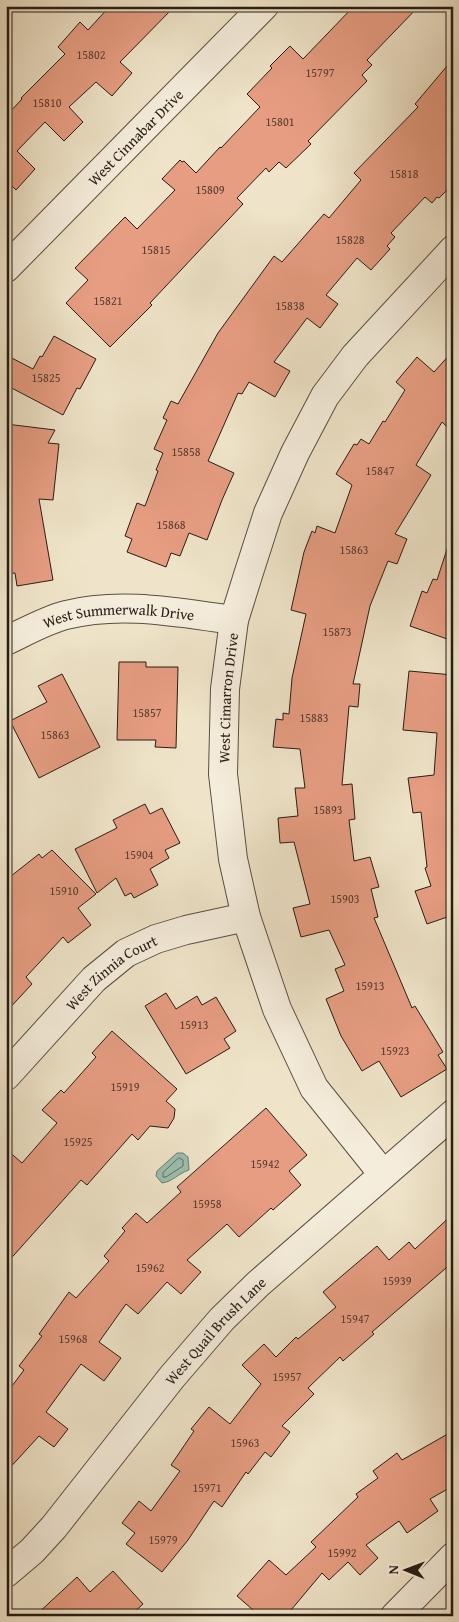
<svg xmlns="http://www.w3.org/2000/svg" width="459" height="1622" font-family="'Gentium Book Plus',serif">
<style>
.water{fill:#9bbfb0;stroke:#6d7e72}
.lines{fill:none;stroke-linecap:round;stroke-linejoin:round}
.shore{stroke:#616e62;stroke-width:1}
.building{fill:#e79d82;stroke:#271d15}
.minor-casing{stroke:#594f42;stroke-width:30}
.minor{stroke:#f5eddc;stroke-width:28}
.labels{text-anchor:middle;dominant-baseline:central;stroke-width:4.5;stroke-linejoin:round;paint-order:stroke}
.number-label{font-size:12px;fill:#573d30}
.street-label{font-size:15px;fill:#271d15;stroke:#f5eddc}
</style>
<rect width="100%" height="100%" fill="#efe4c9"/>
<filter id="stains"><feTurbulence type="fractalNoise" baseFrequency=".004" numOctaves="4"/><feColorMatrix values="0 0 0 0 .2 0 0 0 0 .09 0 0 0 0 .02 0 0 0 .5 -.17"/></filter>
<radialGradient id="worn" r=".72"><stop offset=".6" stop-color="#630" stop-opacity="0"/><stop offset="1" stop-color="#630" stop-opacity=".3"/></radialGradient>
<!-- water -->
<path class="water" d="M177,1153h6l5,4 1,13c-10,3 -17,12 -27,13l-6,-7 1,-5z"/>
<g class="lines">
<!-- shore -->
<path class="shore" d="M179,1158l4,2v6l-17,11h-3v-4z"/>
</g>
<!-- building -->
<g class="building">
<path d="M110,6h65l-55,56 12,11 -20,23 -16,-14 -27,25 14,15 -19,19 -19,-19 -28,29 18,18 -19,21 -10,-10v-64l16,-17 -1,-1 44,-44 -7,-7 22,-25 8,8z"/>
<path d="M354,6h65l-52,54 5,5 -10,10 5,6 -59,60 3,3 -25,24 -7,-6 -10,10 -3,-4 -29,30 6,6 -93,99 2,2 -42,42 -44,-44 22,-23 -13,-12 50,-51 12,12 38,-39 -13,-11 18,-19 2,2 2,-1 12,12 24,-26 1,1 39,-41 -13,-13 25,-26 -2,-2 20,-20 13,13z"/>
<path d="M453,59v125l-14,14 -2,-1 -5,6 -7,-6 -34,36 4,4 -8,9 3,3 -19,21 -14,-12 -31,37 12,9 -18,24 -13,-10 -33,44 16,9 -15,26 -26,-15 -7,12 -4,-1 -30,68 26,12 -12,27 -15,40 -18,-7 -9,23 -9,-3 -5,14 -39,-15 5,-13 -7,-3 12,-33 8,3 13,-35 -2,-1 7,-17 -9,-4 13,-29 -4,-2 8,-17 7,3 40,-71 56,-77 8,6 42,-48 5,4 32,-38 -7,-7 64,-66 -3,-3z"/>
<path d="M54,336l42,23 -16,30 -3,-1 -14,27 -57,-30v-30l27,14 7,-13 2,1z"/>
<path d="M453,351v81l-11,-10 -26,43 15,10 -36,59 12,5 -10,25 -9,-3 -18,45 -17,78h7l-2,23 -9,-1 -7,79 10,-1 3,35 -6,1 5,41 16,-4 9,30 -8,2 7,28 -4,1 38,90 3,-2 28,46 -5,3 9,14 -46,28 -22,-36 -17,10 -21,-35 -15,-37 18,-8 -9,-22 10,-4 -16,-35 -28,7 -8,-29 17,-4 -16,-62 -14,1 -2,-25 20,-2 -3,-28h10l-5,-39 -27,-2 3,-28 7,1v-7l6,1 3,-36 14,-64 -15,-4 13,-58 8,-21 3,2 2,-7 18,7 17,-48 -16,-11 18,-30 3,1 4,-6 8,5 14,-23 2,1 20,-32 -9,-8 21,-25 17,15z"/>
<path d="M6,424l49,6 -7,13 11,1 -6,56 -14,-1 14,81 -36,6 -2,-13 -9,1z"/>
<path d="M449,543l4,1v97l-43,-15 12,-35 5,2 6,-14 4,1z"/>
<path d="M119,662h27v5h32l-2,81 -21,-1 1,-7h-39z"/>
<path d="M409,671l44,4v240l-26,9 -12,-33 16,-5 -6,-18 2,-1 -6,-55 -8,1 -5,-35 26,-3 3,-42 -34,-3z"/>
<path d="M62,674l38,73 -61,31 -29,-57 37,-19 -9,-16z"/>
<path d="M145,804l5,10 12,-6 18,35 -15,7 4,8 -19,11 8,16 -24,13 -3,-5 -6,3 -9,-18 -19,15 -22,-44 42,-21 -4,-8z"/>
<path d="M52,850l44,44 -18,14 13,17 -23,18 -5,-6 -37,40 6,7 -26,28v-132l33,-26 3,4z"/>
<path d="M166,993l10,16 21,-13 5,9 14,-8 20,34 -12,8 6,9 -44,26 -41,-68z"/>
<path d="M112,1031l65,58 -11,12 9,8 -1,9 -6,10 -18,-2 -12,14 -6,-6 -45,51 -6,-5 -75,84v-115l16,14 35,-40 -15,-13 19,-20 3,3 32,-36 -4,-4z"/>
<path d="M266,1108l41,47 -18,16 12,14 -28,25 -2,-2 -32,29 -12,-13 -40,36 14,12 -20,22 -14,-12 -29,32 -12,-10 -27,38 22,16 -17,23 -23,-17 -35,48 22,17 -14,18 -15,-11 -33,36v-78l18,-24 -5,-4 23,-30 -3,-2 30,-42 7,6 33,-37 -5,-5 21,-25 -3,-3 14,-15 11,10 34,-31 -4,-5z"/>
<path d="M453,1214v48l-81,70 2,2 -31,27 -3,-4 -32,31 6,6 -32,32 8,6 -19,25 -6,-5 -17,22 -2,-2 -24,35 -8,-6 -26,39 -26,32 -36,-28 9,-11 -13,-10 17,-22 12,10 29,-40 -9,-6 23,-34 -3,-2 18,-22 21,17 31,-40 -19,-19 22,-21 12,13 20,-20 2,2 38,-32 -13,-15 54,-46 12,14 20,-18 6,7z"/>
<path d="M453,1431v55l-23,13 8,12 -31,22 -8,-12 -33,24 12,13 -18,17 -12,-13 -19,18 -7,-7 -36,43h-26l-23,-20 32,-36 17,15 30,-28 -5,-5 47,-45 -2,-3 22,-16 -5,-7 24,-18 5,7z"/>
<path d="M113,1571l30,33 -13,12h-95l42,-39 13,15z"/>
</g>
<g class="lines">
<!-- minor casing -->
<g class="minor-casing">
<g id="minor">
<path id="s1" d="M6,268l258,-262"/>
<path id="s2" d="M6,641c19,-9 40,-21 60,-26 56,-14 113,-2 168,5"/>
<path id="s3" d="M6,1076l88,-97 32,-26 30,-14 30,-9 60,-13"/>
<path id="s4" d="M383,1174l-69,-86 -37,-79 -31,-92 -13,-58 -10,-85 2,-85 9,-69 15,-48 19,-59 27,-60 30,-57 30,-40 98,-106"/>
<path id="s5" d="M6,1573l26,-22 22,-24 118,-150 50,-58 36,-35 195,-170"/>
<path d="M395,1616l58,-59"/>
</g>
</g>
<!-- minor -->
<use href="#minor" class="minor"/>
</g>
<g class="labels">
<!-- number labels -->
<g class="number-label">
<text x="91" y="54">15802</text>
<text x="320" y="72">15797</text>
<text x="47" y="102">15810</text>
<text x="280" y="121">15801</text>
<text x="404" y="173">15818</text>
<text x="210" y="189">15809</text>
<text x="350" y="239">15828</text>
<text x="156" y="249">15815</text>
<text x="108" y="300">15821</text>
<text x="290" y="305">15838</text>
<text x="46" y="377">15825</text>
<text x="186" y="451">15858</text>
<text x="380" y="470">15847</text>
<text x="171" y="524">15868</text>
<text x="354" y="549">15863</text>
<text x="337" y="631">15873</text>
<text x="147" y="712">15857</text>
<text x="314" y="717">15883</text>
<text x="55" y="734">15863</text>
<text x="328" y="809">15893</text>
<text x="139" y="854">15904</text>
<text x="64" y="890">15910</text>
<text x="345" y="898">15903</text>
<text x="370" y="985">15913</text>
<text x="194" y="1024">15913</text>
<text x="395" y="1050">15923</text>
<text x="125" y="1086">15919</text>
<text x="78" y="1141">15925</text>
<text x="265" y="1163">15942</text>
<text x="207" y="1203">15958</text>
<text x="150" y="1267">15962</text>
<text x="397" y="1280">15939</text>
<text x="355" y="1318">15947</text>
<text x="73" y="1338">15968</text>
<text x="287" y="1376">15957</text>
<text x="245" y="1442">15963</text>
<text x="207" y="1487">15971</text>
<text x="163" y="1539">15979</text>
<text x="342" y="1552">15992</text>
</g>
<!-- street labels -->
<g class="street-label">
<text stroke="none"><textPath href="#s1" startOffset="184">West Cinnabar Drive</textPath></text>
<text stroke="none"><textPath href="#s2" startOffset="118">West Summerwalk Drive</textPath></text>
<text stroke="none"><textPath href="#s4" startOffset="516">West Cimarron Drive</textPath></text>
<text stroke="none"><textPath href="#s3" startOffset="149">West Zinnia Court</textPath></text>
<text stroke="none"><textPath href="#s5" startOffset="321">West Quail Brush Lane</textPath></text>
</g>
</g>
<!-- margin -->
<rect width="459" height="1622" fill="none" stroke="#efe4c9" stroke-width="25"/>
<rect x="8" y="8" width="444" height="1607" fill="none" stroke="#271d15" stroke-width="2.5"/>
<rect x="12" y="12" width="434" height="1597" fill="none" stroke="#271d15"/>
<!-- north arrow -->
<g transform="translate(406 1570) rotate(271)" stroke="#f5eddc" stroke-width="4" paint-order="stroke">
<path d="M0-4L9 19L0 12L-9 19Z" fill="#271d15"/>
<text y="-8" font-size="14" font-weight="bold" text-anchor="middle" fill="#271d15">N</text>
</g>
<rect width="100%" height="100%" filter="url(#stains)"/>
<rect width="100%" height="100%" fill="url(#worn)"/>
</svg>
